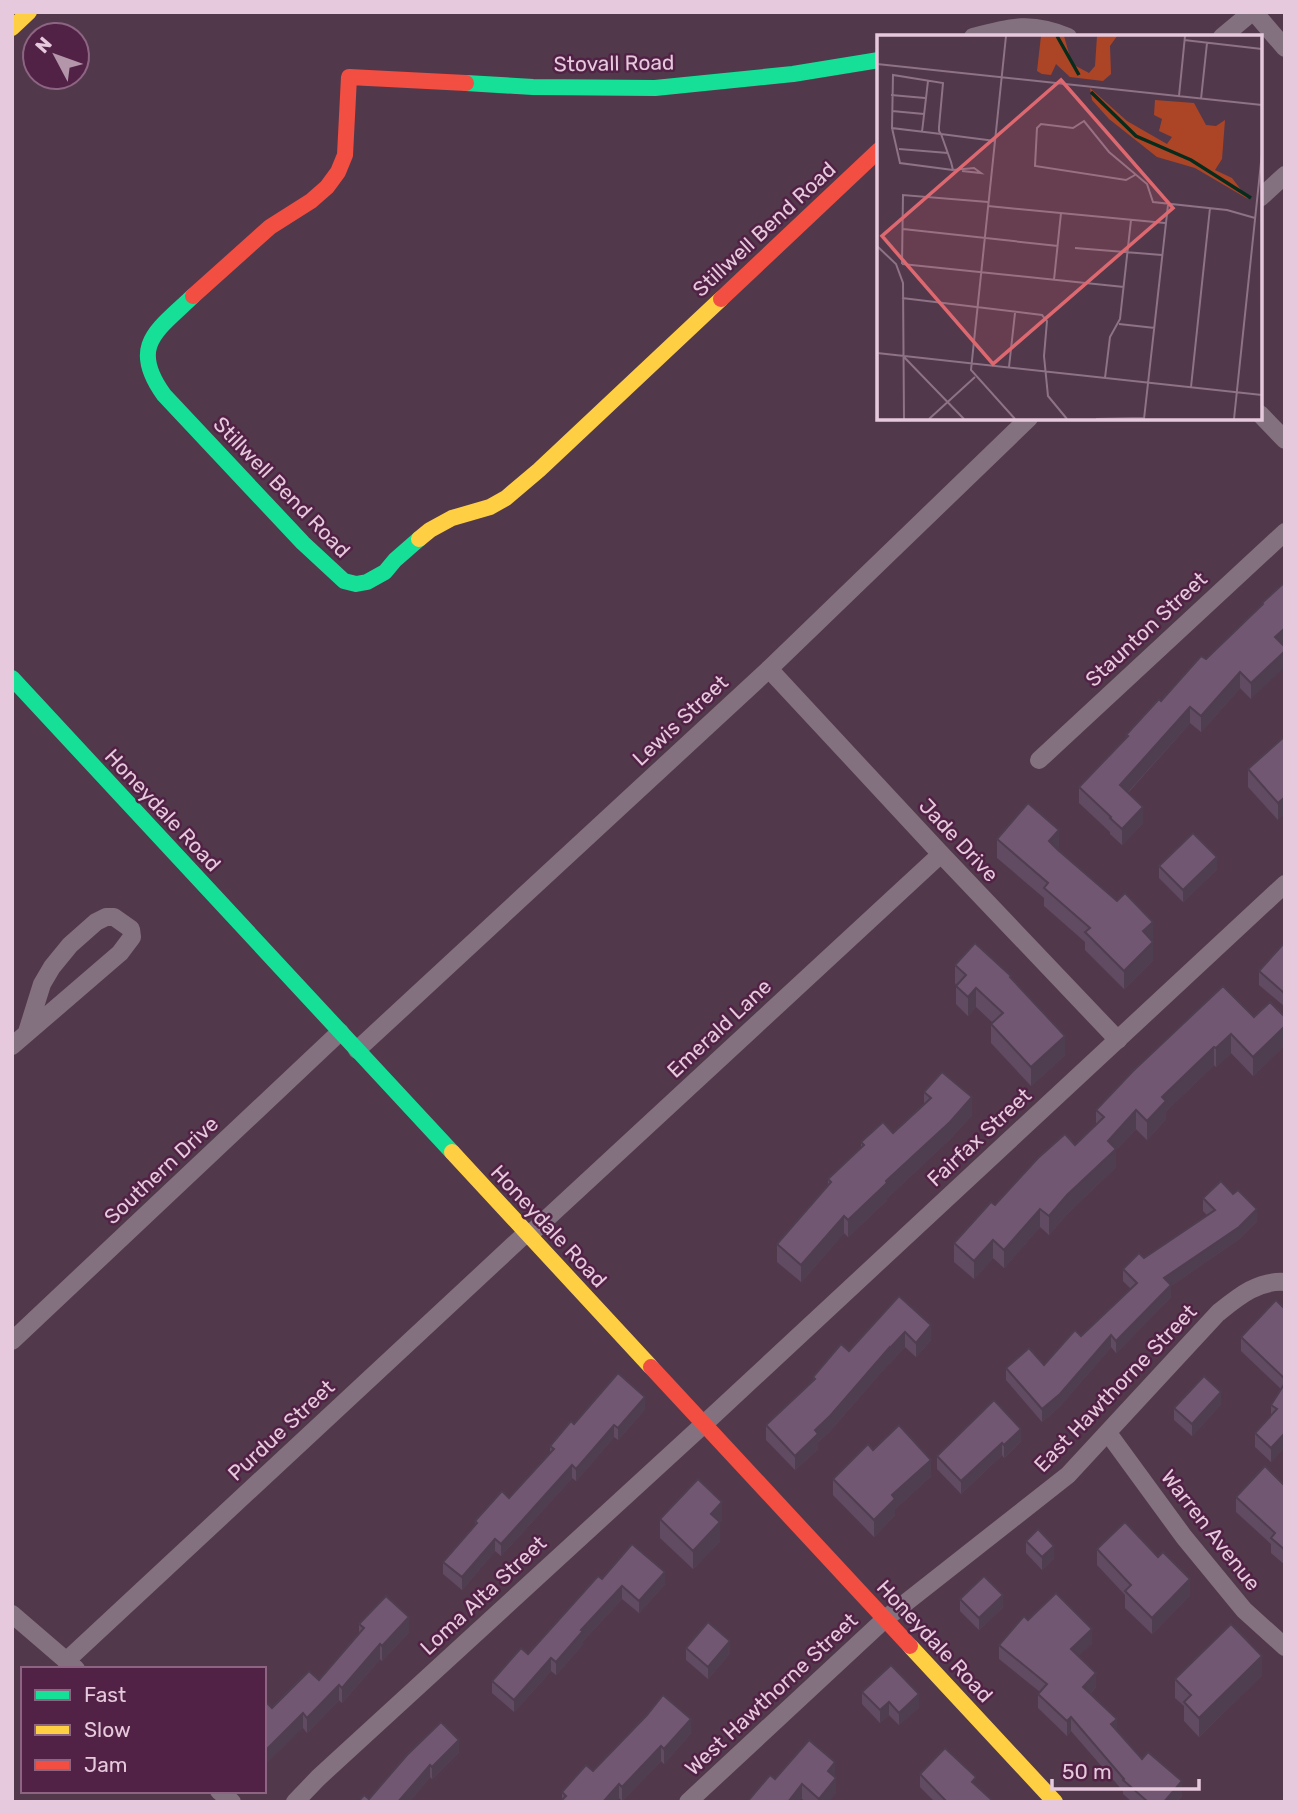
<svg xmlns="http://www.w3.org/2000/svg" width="1297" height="1814" font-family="Rubik,sans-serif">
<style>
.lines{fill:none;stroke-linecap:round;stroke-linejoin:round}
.street{stroke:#84717f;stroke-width:18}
.fast{stroke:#16e098;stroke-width:16}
.slow{stroke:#ffcf43;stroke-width:16}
.jam{stroke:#f24e42;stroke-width:16}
.wall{fill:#614b62}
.shaded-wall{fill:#4f3d50}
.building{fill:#715772;stroke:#4f3d50;stroke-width:2}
.labels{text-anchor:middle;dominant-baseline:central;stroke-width:5;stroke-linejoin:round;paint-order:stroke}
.street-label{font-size:21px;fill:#e7c9dd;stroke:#512245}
.inset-river{fill:none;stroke:#072c1c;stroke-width:3.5}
.inset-road{fill:none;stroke:#8e7285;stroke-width:2}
.view{fill:#dd6870;fill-opacity:0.15;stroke:#dd6870;stroke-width:3.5}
.inset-edge{fill:none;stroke:#e7c9dd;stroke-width:3.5}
</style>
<rect width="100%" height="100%" fill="#52384b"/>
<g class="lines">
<!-- street -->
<g class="street">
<path d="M1254,12l31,36"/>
<path d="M973,37c37,-10 59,-16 95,0"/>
<path d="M1222,37l30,-25"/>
<path d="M1260,198l25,-23"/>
<path d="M1260,414l25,26"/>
<path d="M769,669l172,185 177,186"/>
<path d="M1039,760l246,-228"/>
<path d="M12,1046l108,-93 12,-16 -1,-8 -17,-12h-8l-10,5 -26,23 -18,22 -10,17 -15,48"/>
<path d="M357,1050l412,-381 260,-251"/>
<path d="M12,1341l328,-309"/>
<path d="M1108,1433l76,104 60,73 41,37"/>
<path d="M12,1614l64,55"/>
<path d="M66,1661l456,-424 7,-2 412,-381"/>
<path d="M219,1791l13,11"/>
<path d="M295,1802l23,-24 386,-354 581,-540"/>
<path d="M688,1802l197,-183 183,-144 150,-162c20,-16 40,-33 67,-31"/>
</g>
<!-- fast -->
<g class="fast">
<path d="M466,83l67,4 122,1 138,-14 86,-14"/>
<path d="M193,296c-35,34 -65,49 -29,99l139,148 41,38 12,3 11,-2 18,-10 10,-12 24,-21"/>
<path d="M12,678l440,474"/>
</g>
<!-- slow -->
<g class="slow">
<path d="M12,28l17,-16"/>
<path d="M419,539l11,-9 22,-12 38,-11 16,-9 33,-28 182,-171"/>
<path d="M452,1152l199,215"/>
<path d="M910,1646l145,156"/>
</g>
<!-- jam -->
<g class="jam">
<path d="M193,296l77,-69 41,-26 16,-14 11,-15 7,-17 4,-78 117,6"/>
<path d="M721,299l158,-149"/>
<path d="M651,1367l259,279"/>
</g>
</g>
<!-- wall -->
<g class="wall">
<path d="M1262,603l21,43 -32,53 -11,-11 -39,44 -11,-9 -62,70 15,30 -21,22 -12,-11v-2l-31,-29v-16l47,-49v-3l136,-130z"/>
<path d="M1285,736l-7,84 -30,-33v-18z"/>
<path d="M997,839l62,10 -1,1 95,90v20l-29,29 -39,-39v-8l-41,-36v-8l-47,-40z"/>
<path d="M1159,866l58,3 -34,33 -24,-24z"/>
<path d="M1285,942l-1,64 -25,-21v-14z"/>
<path d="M955,965l56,13 54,77 -34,31 -40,-43v-19l2,-1 -17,-16 -8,9 -12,-12v-19l-1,-2z"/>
<path d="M1254,1017h31v28l-32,31 -22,-23 -15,14 -2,-2 -48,46v8l-19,21 -11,-11 -20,21v17l-49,47 -18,21 -9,-8 -36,41 -11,-10 -19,21 -20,-17v-19l41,-38 80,-60 21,-20v-15z"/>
<path d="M924,1092l48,23 -22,24 -63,59v2l-39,37 -4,-4 -43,49 -24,-20v-18l51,-58v-7l33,-31v-6l32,-9 31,-29z"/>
<path d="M1203,1198l54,23 -18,18 -68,47v11l-55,56 -5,-6 -51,59 -18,16 -36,-42v-12l38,-3 37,-29 50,-47 -8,-8v-12l21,-11 63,-43 -4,-4z"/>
<path d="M899,1296l32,44 -15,17 -11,-10 -16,17v-1l-59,68 -12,11v7l-23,21 -29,-30v-15l47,-45v-3l36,-26z"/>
<path d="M1285,1309v138l-14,15 -16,-15v-14l16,-18v-10l10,-16 -40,-38v-14z"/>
<path d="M994,1400l27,41 -17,17 -2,-3 -41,39 -24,-25v-13z"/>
<path d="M1221,1404l-29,32 -18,-16v-12z"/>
<path d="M645,1409l-27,31 -4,-3 -38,44 -4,-3 -71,78 -6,-5 -33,39 -19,-16v-12l32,-37v-4l34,-23 41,-44v-8l24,-22z"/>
<path d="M873,1450l58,26 -36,33v6l-21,22 -41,-42v-16z"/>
<path d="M1285,1486v79l-14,-12v-9l-35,-32v-15z"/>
<path d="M660,1519l62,1 -2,3v18l-27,28 -33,-31z"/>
<path d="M1026,1541l28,17 -12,12 -16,-17z"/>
<path d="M1097,1549l61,8 32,38 -38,39 -27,-26v-13l-28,-30z"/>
<path d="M602,1579l63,5 -26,29 -17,-14 -39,42v3l-27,31 -5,-4 -37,41 -22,-19v-12l36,-27z"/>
<path d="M960,1599l43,8 -24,23 -19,-19z"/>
<path d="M1028,1620l64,23 -14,13 18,31 -6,7 27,37 25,28 40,37 -6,6h-44l-9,-8v-3l-52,-60 -4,5 -29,-28v-14l2,-2 -41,-33v-14z"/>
<path d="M359,1624l50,8 -27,29 -2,-2 -38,44 -3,-3 -32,33 -4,-5 -31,-20 47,-28 40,-47z"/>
<path d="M686,1648l44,5 -22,26 -22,-19z"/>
<path d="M1262,1675l-63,62 -15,-16v-15l-9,-8v-19z"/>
<path d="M862,1692l57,15 -20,18 -10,-10 -9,8 -18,-19z"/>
<path d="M691,1733l-27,31 -3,-3 -39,40 -3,-3 -3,4h-56l2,-1v-9l31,-21z"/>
<path d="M459,1752l-27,27 -2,-2 -21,25h-51l11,-3 38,-44z"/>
<path d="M920,1774l56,12 18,16h-59l-15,-15z"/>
<path d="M835,1776l1,16 -8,10h-22l-31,-23z"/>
</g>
<!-- shaded-wall -->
<g class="shaded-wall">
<path d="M1285,628v16l-10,9v-16z"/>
<path d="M1285,651v16l-34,32v-16z"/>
<path d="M1240,672v16l-39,44v-16z"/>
<path d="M1190,707v16l-70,78v-16z"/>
<path d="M1285,797v17l-7,6v-17z"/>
<path d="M1143,807v16l-21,22v-16z"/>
<path d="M1059,830v19l-10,11v-19z"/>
<path d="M1217,857v12l-34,33v-12z"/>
<path d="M1153,922v18l-10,10v-19z"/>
<path d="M1153,942v18l-29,29v-18z"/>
<path d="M976,988v19l-8,9v-19z"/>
<path d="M1285,1026v19l-32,31v-19z"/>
<path d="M1231,1034v19l-15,14v-19z"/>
<path d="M1065,1036v19l-34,31v-19z"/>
<path d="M1214,1047v18l-48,46v8l-19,21v-19l15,-24z"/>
<path d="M972,1097v18l-22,24 -63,59v2l-39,37v-17z"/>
<path d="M1136,1110v19l-20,21v17l-49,47 -18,21v-19l59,-75z"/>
<path d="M1040,1209v18l-36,41v-18z"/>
<path d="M1257,1209v12l-18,18 -68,47v11l-55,56v-12l48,-63z"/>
<path d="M844,1216v17l-43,49v-17z"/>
<path d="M993,1240v18l-19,21v-18z"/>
<path d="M931,1325v15l-15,17v-14z"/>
<path d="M905,1332v15l-16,17v-15z"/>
<path d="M1111,1335v12l-51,59 -18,16v-13z"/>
<path d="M889,1348v15l-59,68 -12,11v7l-23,21v-14l20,-26z"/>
<path d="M1221,1392v12l-29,32v-12z"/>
<path d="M645,1397v12l-27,31v-12z"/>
<path d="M614,1425v12l-38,44v-12z"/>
<path d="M1021,1429v12l-17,17v-13z"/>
<path d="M1285,1433v14l-14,15v-14z"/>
<path d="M1002,1443v12l-41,39v-13z"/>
<path d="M931,1460v16l-36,33v6l-21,22v-17l18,-25z"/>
<path d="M572,1465v13l-71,78v-12z"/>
<path d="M722,1502v18l-2,3v18l-27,28v-18l18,-37z"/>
<path d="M495,1539v12l-33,39v-13z"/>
<path d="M1054,1546v12l-12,12v-13z"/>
<path d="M665,1572v12l-26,29v-12z"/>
<path d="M1190,1579v16l-38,39v-16z"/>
<path d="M622,1586v13l-39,42v3l-27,31v-13l25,-32z"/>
<path d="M1003,1595v12l-24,23v-12z"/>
<path d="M409,1617v15l-27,29v-15z"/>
<path d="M1092,1629v14l-21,20v-14z"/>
<path d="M730,1641v12l-22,26v-12z"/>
<path d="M380,1644v15l-38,44v-15z"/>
<path d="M1262,1656v19l-63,62v-19z"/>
<path d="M551,1658v13l-37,41v-12z"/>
<path d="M1096,1673v14l-13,14v-14z"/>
<path d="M339,1685v15l-32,33v-15z"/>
<path d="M919,1694v13l-20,18v-12z"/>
<path d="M889,1702v13l-9,8v-13z"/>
<path d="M303,1713v15l-39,38v-14z"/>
<path d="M1071,1717v14l-4,5v-15z"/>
<path d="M691,1719v14l-27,31v-15z"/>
<path d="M1117,1719v14l-6,-9z"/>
<path d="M459,1740v12l-27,27v-12z"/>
<path d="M661,1746v15l-39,40v-14z"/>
<path d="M835,1762v14l-7,8v-13z"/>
<path d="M430,1765v12l-21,25h-11z"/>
<path d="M836,1778v14l-8,10h-9v-3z"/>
<path d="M1182,1781v15l-6,6h-12z"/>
<path d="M619,1784v14l-3,4h-13z"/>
<path d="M802,1784v14l-3,4h-11z"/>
</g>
<!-- building -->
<g class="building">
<path d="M1285,582v46l-10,9 10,10v4l-34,32 -11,-11 -39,44 -11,-9 -70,78 23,22 -21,22 -12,-11 1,-1 -32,-30 49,-51 -2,-1 33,-36 2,2 40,-45 5,3 57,-55 -1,-1z"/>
<path d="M1285,736v61l-7,6 -30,-34z"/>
<path d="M1028,803l31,27 -10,11 9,9 59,51 8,-8 28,29 -10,9 10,11 -29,29 -39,-39 5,-4 -46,-40 4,-5 -51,-44z"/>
<path d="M1193,833l24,24 -34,33 -24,-24z"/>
<path d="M1285,942v50l-1,1 -25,-22z"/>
<path d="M975,943l36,33 -1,1 55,59 -34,31 -40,-43 12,-11 -27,-25 -8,9 -12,-11 10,-11 -11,-10z"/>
<path d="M1223,986l31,31 16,-15 15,15v9l-32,31 -22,-23 -15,14 -2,-1 -52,50 4,4 -19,20 -11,-11 -28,31 8,8 -49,46 -18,21 -9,-7 -36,41 -11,-10 -19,21 -20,-18 37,-41 4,3 43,-47 27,-24 10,11 29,-28 -8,-7 37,-39z"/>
<path d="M942,1072l30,25 -22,25 -64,59 1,2 -39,37 -4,-4 -43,49 -24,-21 54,-62 -3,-3 36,-34 -3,-3 22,-20 10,11 38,-35 -7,-6z"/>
<path d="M1221,1181l12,13 5,-4 19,19 -18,18 -75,51 7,7 -55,56 -5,-6 -51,59 -18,15 -36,-41 23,-20 15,17 31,-35 6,6 56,-53 -14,-14 16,-16 5,5 71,-48 -12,-12z"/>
<path d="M899,1296l32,29 -15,18 -11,-11 -16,17v-1l-59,68 -15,14 3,4 -23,22 -29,-31 49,-46 -2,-2 28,-33 8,7z"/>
<path d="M1276,1300l9,9v70l-44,-42z"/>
<path d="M618,1373l27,24 -27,31 -4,-3 -38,44 -4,-4 -71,79 -6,-5 -33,38 -19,-15 34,-39 -2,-2 27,-30 7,7 45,-49 -4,-3 21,-25 3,3z"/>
<path d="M1204,1376l17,16 -29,32 -18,-16z"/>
<path d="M1285,1383v50l-14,15 -16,-15 22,-24 -6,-4z"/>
<path d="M994,1400l27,29 -17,16 -2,-2 -41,38 -24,-25z"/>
<path d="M899,1425l32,35 -39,35 3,4 -21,21 -41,-41 35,-35 5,6z"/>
<path d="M1265,1466l20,20v64l-14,-12 4,-5 -39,-36z"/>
<path d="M698,1479l24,23 -11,12 9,8 -27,29 -33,-32z"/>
<path d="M1125,1522l33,35 5,-5 27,27 -38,39 -27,-27 6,-6 -34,-36z"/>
<path d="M1038,1529l16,17 -12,11 -16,-16z"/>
<path d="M632,1544l33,28 -26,29 -17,-15 -41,44 2,1 -27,31 -5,-4 -37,42 -22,-19 29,-33 7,6 70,-78 4,3z"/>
<path d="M984,1576l19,19 -24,23 -19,-19z"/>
<path d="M1056,1593l36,36 -21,20 25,24 -13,14 34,32 -6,5 31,35 6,-7 34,29 -18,21h-16l-25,-22 1,-1 -53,-62 -4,4 -29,-27 9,-10 -48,-39 25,-29 4,4z"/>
<path d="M386,1596l23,21 -27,29 -2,-2 -38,44 -3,-3 -32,33 -4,-5 -39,39v-52l8,8 37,-37 10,9 45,-52 -5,-4z"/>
<path d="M708,1622l22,19 -22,26 -22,-19z"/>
<path d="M1231,1624l31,32 -63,62 -15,-16 7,-7 -16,-16z"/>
<path d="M891,1665l28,29 -20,19 -10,-11 -9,8 -18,-18z"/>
<path d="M663,1695l28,24 -27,30 -3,-3 -39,41 -3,-3 -16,18h-43l6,-6 -4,-4 24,-27 7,6 54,-56z"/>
<path d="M441,1722l18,18 -27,27 -2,-2 -32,37h-40l6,-7 5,4 38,-44z"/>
<path d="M809,1740l26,22 -7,9 8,7 -17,21 -17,-15 -14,18h-41l23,-27 5,4z"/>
<path d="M945,1748l31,29 -4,5 22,20h-47l-27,-28z"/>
</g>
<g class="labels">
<!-- street labels -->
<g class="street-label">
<text transform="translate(614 63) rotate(-1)">Stovall Road</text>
<text transform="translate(764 229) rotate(-43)">Stillwell Bend Road</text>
<text transform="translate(282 487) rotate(46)">Stillwell Bend Road</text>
<text transform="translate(1146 629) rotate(-43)">Staunton Street</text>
<text transform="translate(680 720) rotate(-43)">Lewis Street</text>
<text transform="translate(163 810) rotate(47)">Honeydale Road</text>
<text transform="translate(959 840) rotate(47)">Jade Drive</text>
<text transform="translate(719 1028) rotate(-43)">Emerald Lane</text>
<text transform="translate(979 1137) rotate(-43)">Fairfax Street</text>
<text transform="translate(161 1170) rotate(-43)">Southern Drive</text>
<text transform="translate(549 1226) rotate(47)">Honeydale Road</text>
<text transform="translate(1115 1388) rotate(-46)">East Hawthorne Street</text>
<text transform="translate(281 1430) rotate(-43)">Purdue Street</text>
<text transform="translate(1211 1530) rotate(52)">Warren Avenue</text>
<text transform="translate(483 1595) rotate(-43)">Loma Alta Street</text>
<text transform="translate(935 1641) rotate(47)">Honeydale Road</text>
<text transform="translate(771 1694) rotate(-43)">West Hawthorne Street</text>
</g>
</g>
<!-- overview -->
<g transform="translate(877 35)">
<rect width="385" height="385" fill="#52384b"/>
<path d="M164,1h23l8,28 17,9 6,-7 2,-30h20l-7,10 1,28 -8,7 -33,-4 -14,-13 -5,11 -9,-1 -5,-3zM213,53l37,33 40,23 5,-7 -13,-6 3,-12 -8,-4 1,-15 39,3 12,22 10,1 9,-6 -3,39 -7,11 17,8 16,21 -53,-31 -38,-11 -48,-38 -17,-19z" fill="#ac4526"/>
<path class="inset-river" d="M180,1l22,39M214,57l45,44 55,24 60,38"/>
<path class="inset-road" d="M129,1l-35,334 44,49M307,5l78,9M0,29l385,41M14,60l34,3M302,61l6,-60M324,64l6,-56M15,76l32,3M15,93l8,35 53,7M45,97l6,-51M22,114l49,4M85,136l19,2 -7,-5 -21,2 -2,-8 -10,-28 -2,-3v-4l4,-44 -50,-8 -1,53 41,5 8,1 54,7M258,140l-9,5 -91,-14 2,-38 4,-4 32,4 11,-7 25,31 38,32 6,18 74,8 28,8M111,171l177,17M26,194l155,17M0,211l19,18 7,19 1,136M198,213l87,7M25,229l222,23M25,229l1,-69 85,7M177,245l7,-67M25,263l140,17 5,6 -3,35 4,40 19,23M0,289l1,95M242,289l36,4M0,318l385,42M26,321l61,63M132,332l6,-54M228,343l5,-41 10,-18 11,-99M314,352l19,-179M52,384l46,-42M219,384l48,-1M267,384l24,-214M357,384l28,-266"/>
<path class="view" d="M184,45l112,128 -180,156 -111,-128z"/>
<rect width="385" height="385" class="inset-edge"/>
</g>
<!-- border -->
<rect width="1297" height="1814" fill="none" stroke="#e7c9dd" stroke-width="28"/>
<!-- legend -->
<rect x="21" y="1667" width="245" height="126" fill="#512245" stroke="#8d6582" stroke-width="2"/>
<rect x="35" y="1690" width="35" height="10" fill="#16e098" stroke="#8d6582" stroke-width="2"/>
<text x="84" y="1702" font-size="21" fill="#e7c9dd">Fast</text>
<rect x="35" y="1725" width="35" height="10" fill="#ffcf43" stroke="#8d6582" stroke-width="2"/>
<text x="84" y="1737" font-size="21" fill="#e7c9dd">Slow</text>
<rect x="35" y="1760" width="35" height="10" fill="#f24e42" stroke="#8d6582" stroke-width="2"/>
<text x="84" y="1772" font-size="21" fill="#e7c9dd">Jam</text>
<!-- north arrow -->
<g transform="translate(56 56) rotate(311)"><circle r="33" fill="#512245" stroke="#8d6582" stroke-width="2"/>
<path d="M0-5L12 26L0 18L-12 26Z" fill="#b396aa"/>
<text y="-10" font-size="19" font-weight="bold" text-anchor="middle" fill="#e7c9dd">N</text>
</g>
<!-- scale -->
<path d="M1052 1779v10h147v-10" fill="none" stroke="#e7c9dd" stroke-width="3.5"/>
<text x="1062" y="1779" font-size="21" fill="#e7c9dd" stroke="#512245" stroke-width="5" paint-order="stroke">50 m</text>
</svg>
